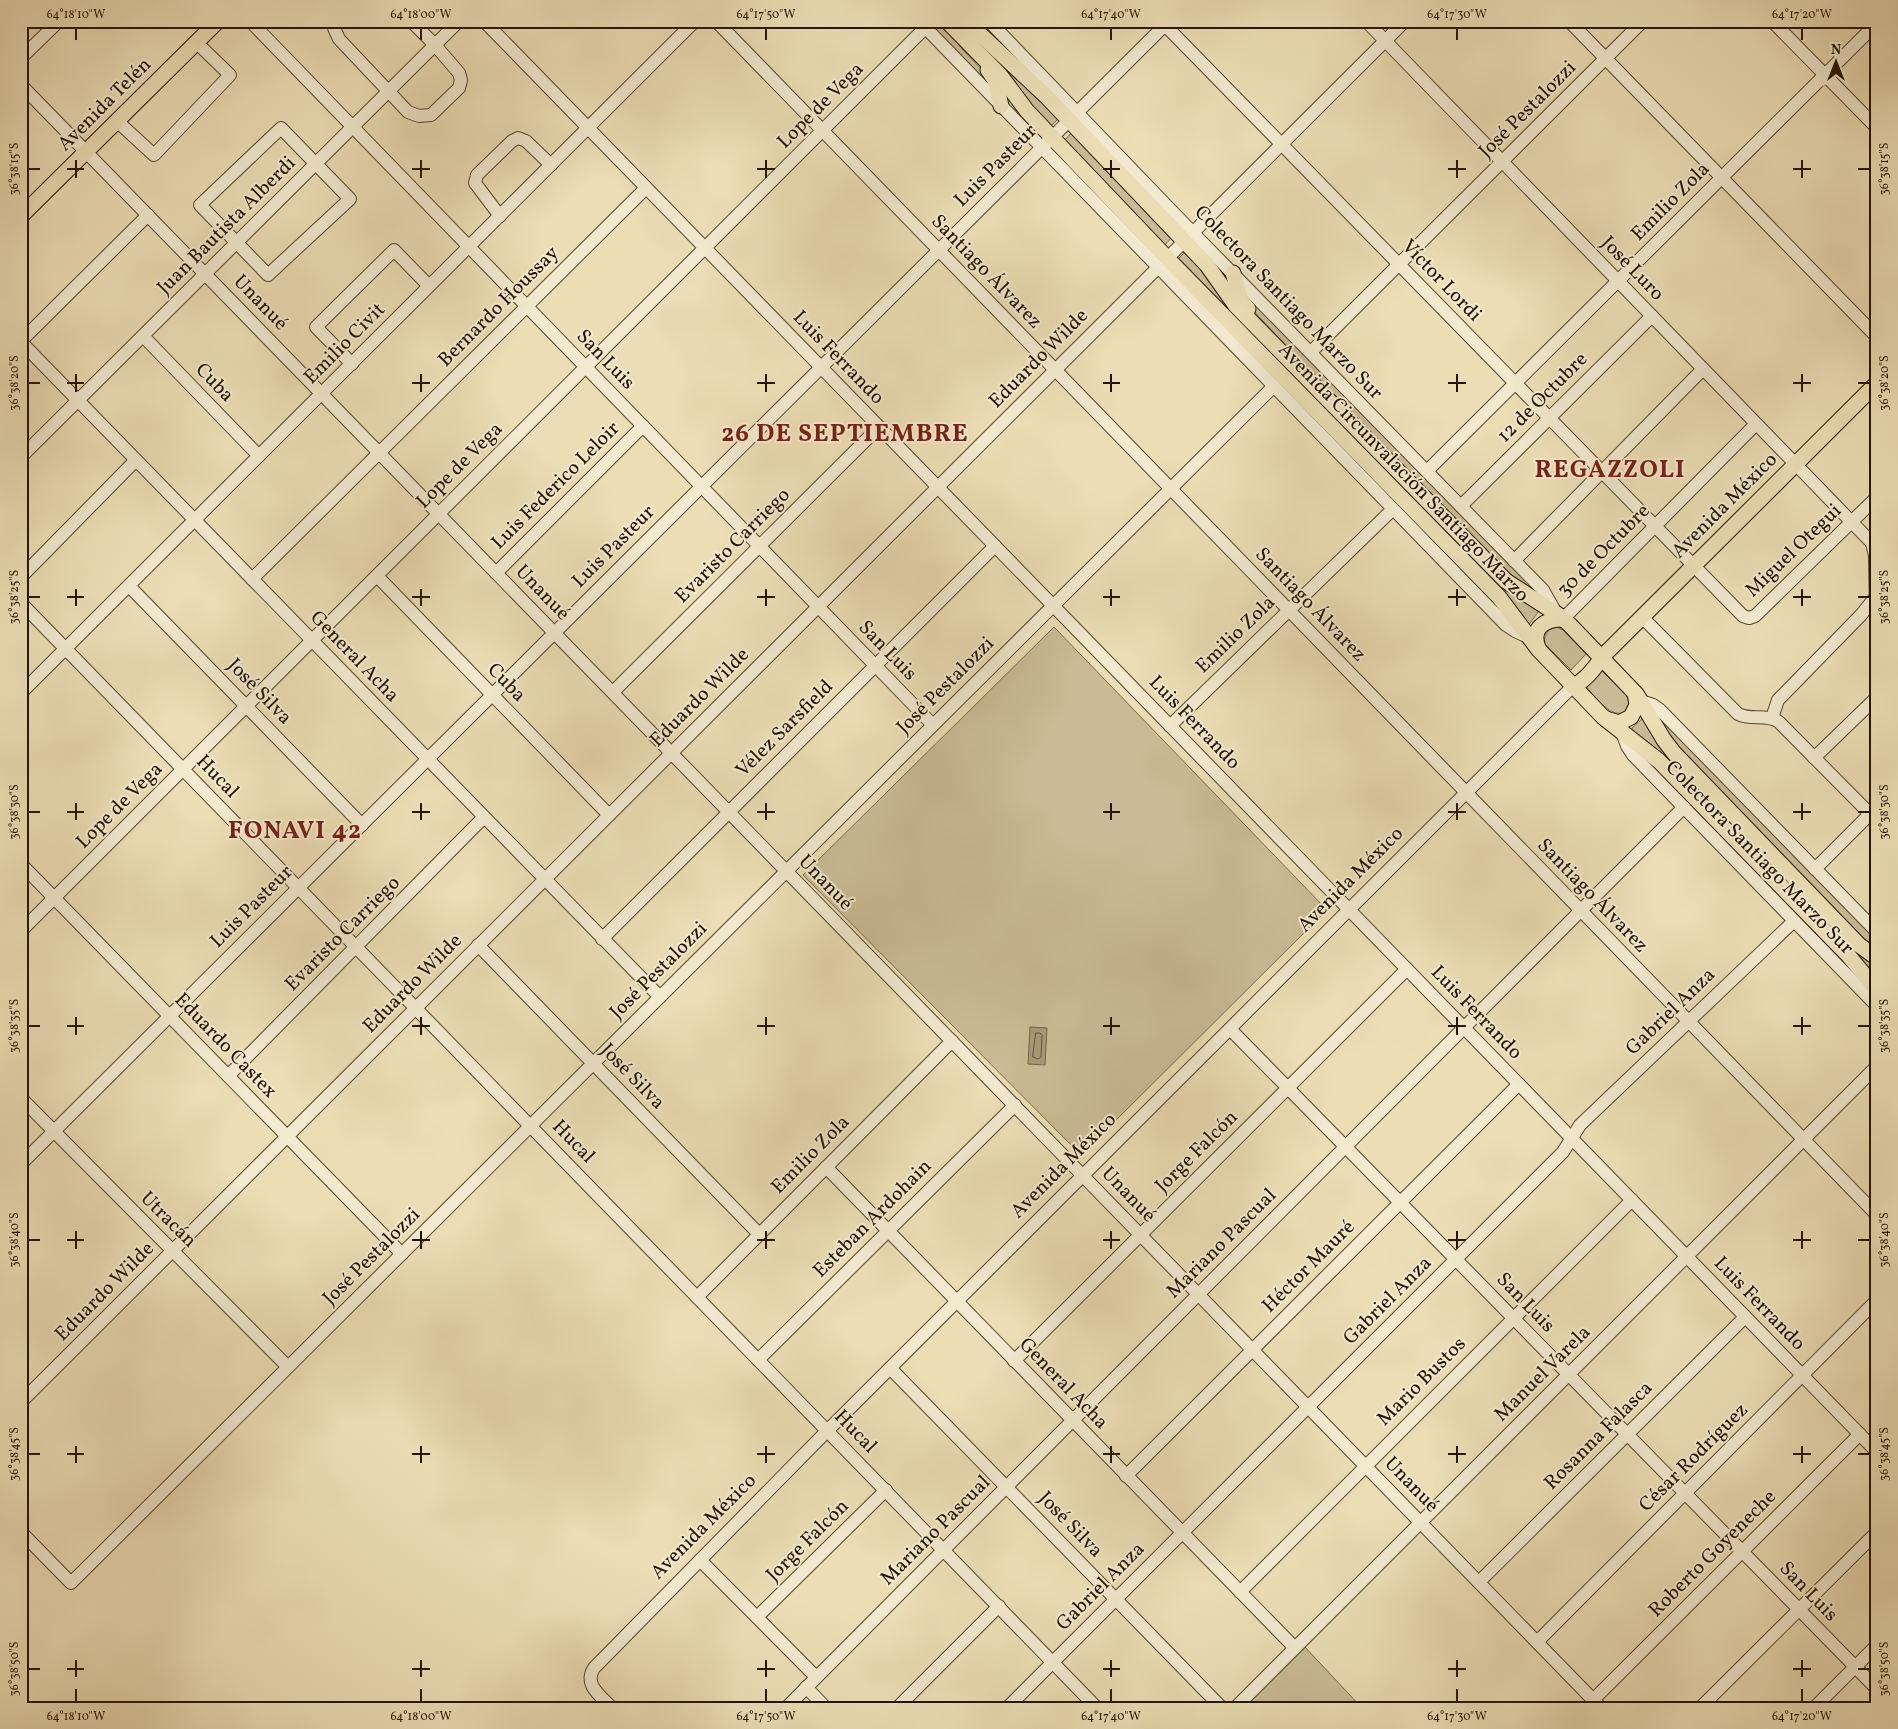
<svg xmlns="http://www.w3.org/2000/svg" width="1898" height="1729" font-family="Vollkorn,serif">
<style>
.green{fill:#c9bb95;stroke:#76684a}
.water{fill:#a79977;stroke:#736447}
.lines{fill:none;stroke-linecap:round;stroke-linejoin:round}
.shore{stroke:#66563c;stroke-width:1}
.minor-casing{stroke:#56462d;stroke-width:14}
.major-casing{stroke:#241400;stroke-width:17}
.minor{stroke:#f2e9ce;stroke-width:12}
.major{stroke:#ebddb4;stroke-width:15}
.ticks{fill:none;stroke:#241400;stroke-width:2}
.labels{text-anchor:middle;dominant-baseline:central;stroke-width:4;stroke-linejoin:round;paint-order:stroke}
.street-label{font-size:20px;fill:#241400;stroke:#f2e9ce}
.district-label{font-size:25px;font-weight:bold;letter-spacing:1px;fill:#7a1f14;stroke:#f2e9ce}
.neatline{fill:none;stroke:#241400;stroke-width:2}
.ticks-label{font-size:12px;text-anchor:middle;fill:#241400}
</style>
<rect width="100%" height="100%" fill="#ebddb4"/>
<filter id="stains"><feTurbulence type="fractalNoise" baseFrequency=".004" numOctaves="4"/><feColorMatrix values="0 0 0 0 .2 0 0 0 0 .09 0 0 0 0 .02 0 0 0 .5 -.17"/></filter>
<radialGradient id="worn" r=".72"><stop offset=".6" stop-color="#630" stop-opacity="0"/><stop offset="1" stop-color="#630" stop-opacity=".3"/></radialGradient>
<!-- green -->
<g class="green">
<path d="M923,21h18l21,28 27,28 5,14z"/>
<path d="M953,21h6l99,96 -1,3 -6,6z"/>
<path d="M1072,132l100,105 -8,9 -100,-105z"/>
<path d="M1185,252l354,359 -9,12 -2,1 -350,-365z"/>
<path d="M1241,286l302,310 -23,-11 -218,-218 -26,-32 -29,-31z"/>
<path d="M1054,627l273,283 -246,245 -278,-280z"/>
<path d="M1557,627l6,3 23,24 -15,16 -26,-26c-2,-9 3,-16 12,-17z"/>
<path d="M1601,670l26,26 2,7c-8,27 -35,-6 -43,-17z"/>
<path d="M1654,711l223,227v15l-200,-202z"/>
<path d="M1643,718l234,246v18l-245,-250v-4z"/>
<path d="M1303,1645l59,63h-122z"/>
</g>
<!-- water -->
<path class="water" d="M1030,1027l17,1 -2,37 -17,-1z"/>
<g class="lines">
<!-- shore -->
<path class="shore" d="M1036,1033h4l2,2 -1,22 -3,2 -5,-2z"/>
<!-- minor casing -->
<g class="minor-casing">
<g id="minor">
<path d="M250,21l683,704"/>
<path d="M337,21l-3,7 5,11 69,73 11,4 12,-1 28,-27 2,-8 -2,-7 -24,-28 -24,-24"/>
<path d="M484,21l1393,1431"/>
<path d="M716,21l1161,1194"/>
<path d="M919,21l587,604 9,6 15,7"/>
<path d="M989,21l204,212 350,357 13,23"/>
<path d="M1161,21l582,595 6,2 6,-2 122,-119"/>
<path d="M1366,21l506,522 3,13 1,53"/>
<path d="M1569,21l308,316"/>
<path d="M1772,21l105,107"/>
<path d="M21,58l38,-37"/>
<path d="M21,85l1580,1623"/>
<path d="M117,121l37,34 76,-80 -34,-33"/>
<path d="M281,128l69,71 -82,76 -68,-70z"/>
<path d="M500,216l-25,-33 2,-8 35,-34 6,-3 8,3 25,24"/>
<path d="M143,336l116,120"/>
<path d="M21,341l127,-126"/>
<path d="M21,342l639,655"/>
<path d="M1311,352l332,-331"/>
<path d="M352,364l-36,-37 78,-77 35,36"/>
<path d="M21,457l438,-436"/>
<path d="M1427,471l450,-448"/>
<path d="M1461,506l191,-190"/>
<path d="M1514,561l189,-192"/>
<path d="M496,573l147,-147"/>
<path d="M377,576l232,239"/>
<path d="M21,577l115,-117"/>
<path d="M252,579l394,-391"/>
<path d="M129,586l233,239"/>
<path d="M21,603l1076,1105"/>
<path d="M1642,617l96,97c13,7 29,-1 41,8l98,99"/>
<path d="M1563,619l193,-195"/>
<path d="M613,692l266,-265"/>
<path d="M21,693l674,-672"/>
<path d="M1641,701l12,4 7,5 217,222"/>
<path d="M1772,718l6,-18 83,-85 16,-20"/>
<path d="M1170,726l223,-217"/>
<path d="M1622,732l5,14 6,9 244,251"/>
<path d="M1814,758l63,-61"/>
<path d="M21,864l381,390"/>
<path d="M1815,869l62,-62"/>
<path d="M21,931l904,-903"/>
<path d="M602,939l393,-393"/>
<path d="M478,945l281,289"/>
<path d="M1230,1029l647,660"/>
<path d="M228,1076l256,-259"/>
<path d="M21,1098l267,269"/>
<path d="M21,1164l1148,-1143"/>
<path d="M826,1167l469,481"/>
<path d="M697,1297l255,-256"/>
<path d="M758,1360l257,-255"/>
<path d="M1014,1361l393,-392"/>
<path d="M890,1368l332,340"/>
<path d="M21,1402l1384,-1381"/>
<path d="M1126,1476l393,-392"/>
<path d="M21,1532l50,51 1203,-1197"/>
<path d="M700,1560l116,117"/>
<path d="M1479,1582l266,-265"/>
<path d="M1240,1592l392,-392"/>
<path d="M757,1617l129,-127"/>
<path d="M1537,1642l340,-342"/>
<path d="M806,1687l20,21"/>
<path d="M1593,1700l267,-266"/>
<path d="M612,1708c-11,-12 -29,-23 -18,-40l233,-237 746,-745"/>
<path d="M786,1708l898,-901"/>
<path d="M897,1708l102,-102"/>
<path d="M1007,1708l556,-556 17,-27 214,-204"/>
<path d="M1235,1708l642,-642"/>
<path d="M1700,1708l177,-176"/>
<path d="M1814,1708l63,-63"/>
</g>
</g>
<!-- major casing -->
<g class="major-casing">
<g id="major">
<path d="M947,21l53,54 27,36 140,147 332,339 39,52 65,68 56,44 189,194 29,35"/>
<path d="M966,21l80,75 161,169 29,41 270,275 54,35 10,9 67,70 27,45 10,13 185,192 18,13"/>
<path d="M988,70l7,10 6,26"/>
<path d="M21,216l197,-195"/>
<path d="M1233,273l8,28 7,8"/>
<path d="M1539,650c-10,-21 5,-31 24,-31"/>
<path d="M1573,686c16,-7 23,-22 34,-34l270,-269"/>
<path d="M1606,719l13,4 12,-6 6,-12 -2,-12"/>
</g>
</g>
<!-- minor -->
<use href="#minor" class="minor"/>
<!-- major -->
<use href="#major" class="major"/>
</g>
<!-- ticks -->
<path class="ticks" d="M76,28v12M421,28v12M766,28v12M1111,28v12M1457,28v12M1802,28v12M76,160v18M421,160v18M766,160v18M1111,160v18M1457,160v18M1802,160v18M28,169h12M67,169h17M412,169h18M757,169h18M1103,169h17M1448,169h18M1793,169h18M1858,169h12M76,374v18M421,374v18M766,374v18M1111,374v18M1457,374v18M1802,374v18M28,383h12M67,383h17M412,383h18M757,383h18M1103,383h17M1448,383h18M1793,383h18M1858,383h12M76,589v17M421,589v17M766,589v17M1111,589v17M1457,589v17M1802,589v17M28,597h12M67,597h17M412,597h18M757,597h18M1103,597h17M1448,597h18M1793,597h18M1858,597h12M76,803v17M421,803v17M766,803v17M1111,803v17M1457,803v17M1802,803v17M28,812h12M67,812h17M412,812h18M757,812h18M1103,812h17M1448,812h18M1793,812h18M1858,812h12M76,1017v18M421,1017v18M766,1017v18M1111,1017v18M1457,1017v18M1802,1017v18M28,1026h12M67,1026h17M412,1026h18M757,1026h18M1103,1026h17M1448,1026h18M1793,1026h18M1858,1026h12M76,1231v18M421,1231v18M766,1231v18M1111,1231v18M1457,1231v18M1802,1231v18M28,1240h12M67,1240h17M412,1240h18M757,1240h18M1103,1240h17M1448,1240h18M1793,1240h18M1858,1240h12M76,1446v17M421,1446v17M766,1446v17M1111,1446v17M1457,1446v17M1802,1446v17M28,1454h12M67,1454h17M412,1454h18M757,1454h18M1103,1454h17M1448,1454h18M1793,1454h18M1858,1454h12M76,1660v17M421,1660v17M766,1660v17M1111,1660v17M1457,1660v17M1802,1660v17M28,1669h12M67,1669h17M412,1669h18M757,1669h18M1103,1669h17M1448,1669h18M1793,1669h18M1858,1669h12M76,1689v13M421,1689v13M766,1689v13M1111,1689v13M1457,1689v13M1802,1689v13"/>
<g class="labels">
<!-- street labels -->
<g class="street-label">
<text transform="translate(105 105) rotate(-45)">Avenida Telén</text>
<text transform="translate(821 106) rotate(-45)">Lope de Vega</text>
<text transform="translate(1528 110) rotate(-45)">José Pestalozzi</text>
<text transform="translate(996 166) rotate(-45)">Luis Pasteur</text>
<text transform="translate(1671 202) rotate(-45)">Emilio Zola</text>
<text transform="translate(227 226) rotate(-45)">Juan Bautista Alberdi</text>
<text transform="translate(1632 269) rotate(46)">José Luro</text>
<text transform="translate(986 272) rotate(46)">Santiago Álvarez</text>
<text transform="translate(1441 281) rotate(46)">Víctor Lordi</text>
<text transform="translate(260 303) rotate(46)">Unanué</text>
<text transform="translate(1288 303) rotate(46)">Colectora Santiago Marzo Sur</text>
<text transform="translate(499 307) rotate(-45)">Bernardo Houssay</text>
<text transform="translate(345 344) rotate(-45)">Emilio Civit</text>
<text transform="translate(838 358) rotate(46)">Luis Ferrando</text>
<text transform="translate(1039 359) rotate(-45)">Eduardo Wilde</text>
<text transform="translate(605 360) rotate(46)">San Luis</text>
<text transform="translate(214 383) rotate(46)">Cuba</text>
<text transform="translate(1543 398) rotate(-45)">12 de Octubre</text>
<text transform="translate(460 466) rotate(-45)">Lope de Vega</text>
<text transform="translate(1403 473) rotate(46)">Avenida Circunvalación Santiago Marzo</text>
<text transform="translate(556 486) rotate(-45)">Luis Federico Leloir</text>
<text transform="translate(1725 506) rotate(-45)">Avenida México</text>
<text transform="translate(733 546) rotate(-45)">Evaristo Carriego</text>
<text transform="translate(614 547) rotate(-45)">Luis Pasteur</text>
<text transform="translate(1604 551) rotate(-45)">30 de Octubre</text>
<text transform="translate(1794 551) rotate(-44)">Miguel Otegui</text>
<text transform="translate(542 593) rotate(46)">Unanué</text>
<text transform="translate(1310 605) rotate(46)">Santiago Álvarez</text>
<text transform="translate(1236 635) rotate(-44)">Emilio Zola</text>
<text transform="translate(887 651) rotate(46)">San Luis</text>
<text transform="translate(354 657) rotate(46)">General Acha</text>
<text transform="translate(506 683) rotate(46)">Cuba</text>
<text transform="translate(946 686) rotate(-45)">José Pestalozzi</text>
<text transform="translate(259 692) rotate(46)">José Silva</text>
<text transform="translate(700 698) rotate(-45)">Eduardo Wilde</text>
<text transform="translate(1194 723) rotate(46)">Luis Ferrando</text>
<text transform="translate(785 729) rotate(-45)">Vélez Sarsfield</text>
<text transform="translate(217 777) rotate(46)">Hucal</text>
<text transform="translate(120 806) rotate(-45)">Lope de Vega</text>
<text transform="translate(1759 858) rotate(46)">Colectora Santiago Marzo Sur</text>
<text transform="translate(1351 880) rotate(-45)">Avenida México</text>
<text transform="translate(825 883) rotate(46)">Unanué</text>
<text transform="translate(1592 896) rotate(46)">Santiago Álvarez</text>
<text transform="translate(252 907) rotate(-45)">Luis Pasteur</text>
<text transform="translate(343 934) rotate(-45)">Evaristo Carriego</text>
<text transform="translate(659 971) rotate(-45)">José Pestalozzi</text>
<text transform="translate(413 984) rotate(-45)">Eduardo Wilde</text>
<text transform="translate(1671 1012) rotate(-44)">Gabriel Anza</text>
<text transform="translate(1476 1013) rotate(46)">Luis Ferrando</text>
<text transform="translate(225 1046) rotate(46)">Eduardo Castex</text>
<text transform="translate(632 1077) rotate(46)">José Silva</text>
<text transform="translate(573 1142) rotate(46)">Hucal</text>
<text transform="translate(1197 1152) rotate(-45)">Jorge Falcón</text>
<text transform="translate(811 1155) rotate(-45)">Emilio Zola</text>
<text transform="translate(1064 1166) rotate(-45)">Avenida México</text>
<text transform="translate(1128 1195) rotate(46)">Unanué</text>
<text transform="translate(873 1219) rotate(-45)">Esteban Ardohain</text>
<text transform="translate(168 1220) rotate(45)">Utracán</text>
<text transform="translate(1222 1244) rotate(-45)">Mariano Pascual</text>
<text transform="translate(372 1257) rotate(-45)">José Pestalozzi</text>
<text transform="translate(1309 1267) rotate(-45)">Héctor Mauré</text>
<text transform="translate(105 1292) rotate(-45)">Eduardo Wilde</text>
<text transform="translate(1388 1301) rotate(-45)">Gabriel Anza</text>
<text transform="translate(1525 1303) rotate(46)">San Luis</text>
<text transform="translate(1759 1304) rotate(46)">Luis Ferrando</text>
<text transform="translate(1543 1374) rotate(-45)">Manuel Varela</text>
<text transform="translate(1422 1382) rotate(-45)">Mario Bustos</text>
<text transform="translate(1063 1384) rotate(46)">General Acha</text>
<text transform="translate(855 1432) rotate(46)">Hucal</text>
<text transform="translate(1599 1436) rotate(-45)">Rosanna Falasca</text>
<text transform="translate(1694 1458) rotate(-45)">César Rodríguez</text>
<text transform="translate(1411 1485) rotate(46)">Unanué</text>
<text transform="translate(1070 1525) rotate(46)">José Silva</text>
<text transform="translate(704 1527) rotate(-45)">Avenida México</text>
<text transform="translate(936 1531) rotate(-45)">Mariano Pascual</text>
<text transform="translate(808 1541) rotate(-45)">Jorge Falcón</text>
<text transform="translate(1713 1554) rotate(-45)">Roberto Goyeneche</text>
<text transform="translate(1101 1587) rotate(-45)">Gabriel Anza</text>
<text transform="translate(1808 1592) rotate(46)">San Luis</text>
</g>
<!-- district labels -->
<g class="district-label">
<text x="845" y="434">26 DE SEPTIEMBRE</text>
<text x="1610" y="470">REGAZZOLI</text>
<text x="295" y="831">FONAVI 42</text>
</g>
</g>
<!-- margin -->
<rect width="1898" height="1729" fill="none" stroke="#ebddb4" stroke-width="55"/>
<!-- north arrow -->
<g transform="translate(1836 62)" stroke="#f2e9ce" stroke-width="4" paint-order="stroke">
<path d="M0-4L9 19L0 12L-9 19Z" fill="#241400"/>
<text y="-8" font-size="14" font-weight="bold" text-anchor="middle" fill="#241400">N</text>
</g>
<rect x="28" y="28" width="1842" height="1674" class="neatline"/>
<g class="ticks-label">
<text x="76" y="18">64°18'10"W</text>
<text x="421" y="18">64°18'00"W</text>
<text x="766" y="18">64°17'50"W</text>
<text x="1111" y="18">64°17'40"W</text>
<text x="1457" y="18">64°17'30"W</text>
<text x="1802" y="18">64°17'20"W</text>
<text transform="translate(14 169) rotate(-90)" y="4">36°38'15"S</text>
<text transform="translate(1884 169) rotate(-90)" y="4">36°38'15"S</text>
<text transform="translate(14 383) rotate(-90)" y="4">36°38'20"S</text>
<text transform="translate(1884 383) rotate(-90)" y="4">36°38'20"S</text>
<text transform="translate(14 597) rotate(-90)" y="4">36°38'25"S</text>
<text transform="translate(1884 597) rotate(-90)" y="4">36°38'25"S</text>
<text transform="translate(14 812) rotate(-90)" y="4">36°38'30"S</text>
<text transform="translate(1884 812) rotate(-90)" y="4">36°38'30"S</text>
<text transform="translate(14 1026) rotate(-90)" y="4">36°38'35"S</text>
<text transform="translate(1884 1026) rotate(-90)" y="4">36°38'35"S</text>
<text transform="translate(14 1240) rotate(-90)" y="4">36°38'40"S</text>
<text transform="translate(1884 1240) rotate(-90)" y="4">36°38'40"S</text>
<text transform="translate(14 1454) rotate(-90)" y="4">36°38'45"S</text>
<text transform="translate(1884 1454) rotate(-90)" y="4">36°38'45"S</text>
<text transform="translate(14 1669) rotate(-90)" y="4">36°38'50"S</text>
<text transform="translate(1884 1669) rotate(-90)" y="4">36°38'50"S</text>
<text x="76" y="1720">64°18'10"W</text>
<text x="421" y="1720">64°18'00"W</text>
<text x="766" y="1720">64°17'50"W</text>
<text x="1111" y="1720">64°17'40"W</text>
<text x="1457" y="1720">64°17'30"W</text>
<text x="1802" y="1720">64°17'20"W</text>
</g>
<rect width="100%" height="100%" filter="url(#stains)"/>
<rect width="100%" height="100%" fill="url(#worn)"/>
</svg>
